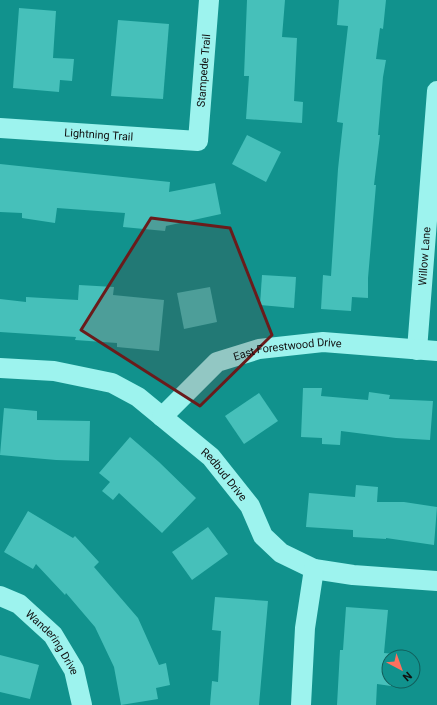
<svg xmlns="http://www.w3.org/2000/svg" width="437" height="705" font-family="Roboto,sans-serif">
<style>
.building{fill:#46c0ba}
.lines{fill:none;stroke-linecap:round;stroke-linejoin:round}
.minor{stroke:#9df3ee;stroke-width:20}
.marked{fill:#6a1b1b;fill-opacity:0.2;stroke:#6a1b1b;stroke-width:3;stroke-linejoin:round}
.labels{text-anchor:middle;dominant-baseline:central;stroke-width:3;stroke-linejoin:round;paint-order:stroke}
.street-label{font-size:11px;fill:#111;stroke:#11928d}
</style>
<rect width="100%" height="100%" fill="#11928d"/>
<!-- building -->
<g class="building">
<path d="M247,0h38l-3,37 15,1 -3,63 9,1 -1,21 -56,-4 3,-43h-5z"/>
<path d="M339,0h47l-3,29 -3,-1 -4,31 10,1 -3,17 -5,58h2l-6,50h2l-8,93v20l-16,-1 -1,14 -30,-2 2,-34 8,1 7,-107 5,-46 -6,-1 11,-96 -11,-1z"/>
<path d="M19,8l37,3 -3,47 21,1 -2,22 -12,-1 -1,12 -46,-4z"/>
<path d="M118,20l51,4 -6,75 -52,-3z"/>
<path d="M247,135l34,17 -15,30 -34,-18z"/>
<path d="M0,164l170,18 -1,10 46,-9 6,31 -55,12 -1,5 -42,-4 2,-14 -68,-5 -2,15 -33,-5v-5l-22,-1z"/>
<path d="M262,275l34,2 -2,31 -34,-3z"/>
<path d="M79,285l35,2 -1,8 51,5 -5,51 -42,-4v-4l-42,-3 1,-3 -76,-5v-33l26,3v-5l52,3z"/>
<path d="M210,287l7,35 -33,7 -7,-36z"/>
<path d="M303,388h19l-1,8 47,4 1,-8 21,3 -1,4 44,2 -3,39 -34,-2 -55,-7 -1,14 -18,-1v-6l-21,-1z"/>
<path d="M259,393l19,28 -34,23 -19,-28z"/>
<path d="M4,408l33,3v9l53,1 -1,40 -33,-1 -56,-5z"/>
<path d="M130,437l29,25 37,36 -34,35 -43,-40 -6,7 -11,-9 8,-9 -11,-9z"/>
<path d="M356,485l22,2 -1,15h27l33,5 -3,38 -48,-7v1l-33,-2v-7l-47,-3 3,-34 46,4z"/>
<path d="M28,511l45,27 2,-2 24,26 -5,5 44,51 21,47 7,-2 4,22 -14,3 2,11 -37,6 -7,-38 -19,-40 -29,-34 -1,2 -29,-31 -3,5 -29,-17z"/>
<path d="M208,527l20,27 -36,26 -20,-28z"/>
<path d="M215,597l53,4 -9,104h-49l2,-24 6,1 3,-51 -9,-1z"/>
<path d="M346,607l42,3 -4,43 10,1 -1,3h-4v24h2v5l-14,-2 -1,21h-39l3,-55h3z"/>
<path d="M0,655l39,10 -9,34 -30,-7z"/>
</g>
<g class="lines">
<!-- minor -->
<g class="minor">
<path id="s1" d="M0,128l198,13 11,-141"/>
<path id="s2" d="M417,350l20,-259"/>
<path id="s3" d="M0,368l54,3 58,12 26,14 73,60 39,49 13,30 18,17 33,16 39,6 84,6"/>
<path id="s4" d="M162,417l55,-55 42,-13 64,-7 114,9"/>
<path id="s5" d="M0,596l19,8 34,31 21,35 8,35"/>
<path d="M301,705l4,-77 9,-59"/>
</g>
</g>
<!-- marked area -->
<path class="marked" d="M151,218l79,10 42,107 -72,71 -119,-76z"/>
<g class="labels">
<!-- street labels -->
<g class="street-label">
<text stroke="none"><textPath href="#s1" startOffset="269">Stampede Trail</textPath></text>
<text stroke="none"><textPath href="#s1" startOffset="99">Lightning Trail</textPath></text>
<text stroke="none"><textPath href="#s2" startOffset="94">Willow Lane</textPath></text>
<text stroke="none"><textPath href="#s4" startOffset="150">East Forestwood Drive</textPath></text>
<text stroke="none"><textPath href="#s3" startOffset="259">Redbud Drive</textPath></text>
<text stroke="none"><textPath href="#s5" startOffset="72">Wandering Drive</textPath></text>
</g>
</g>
<!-- north arrow -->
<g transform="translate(401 669) rotate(139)"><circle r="19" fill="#11928d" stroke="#115e5b"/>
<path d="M0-3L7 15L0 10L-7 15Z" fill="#ff705f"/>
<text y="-6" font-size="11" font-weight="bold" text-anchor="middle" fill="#111111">N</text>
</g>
</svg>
